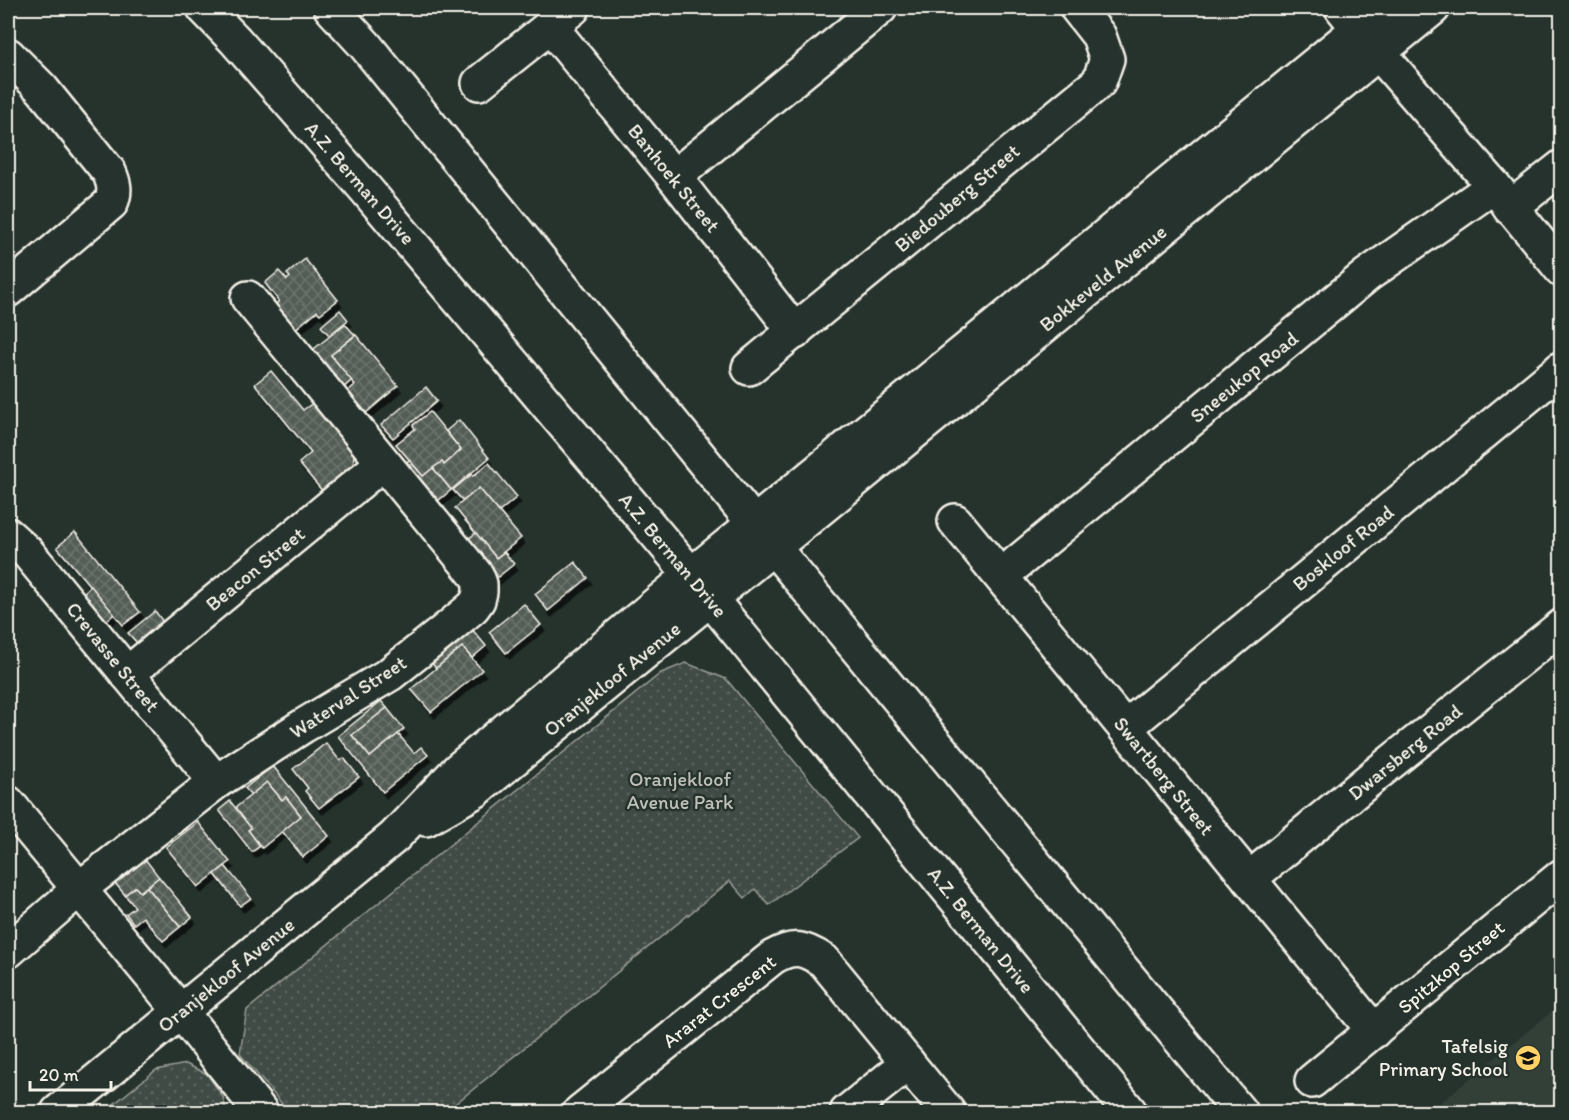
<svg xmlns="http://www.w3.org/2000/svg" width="1569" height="1120" font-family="Itim,sans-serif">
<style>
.built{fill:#333f39}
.park{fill:url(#park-dots);stroke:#9a9e96;stroke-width:1.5}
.building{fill:url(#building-cross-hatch);stroke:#f4f1e8;stroke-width:1.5;filter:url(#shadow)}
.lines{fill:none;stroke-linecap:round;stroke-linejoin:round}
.minor-casing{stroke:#f4f1e8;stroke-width:38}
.minor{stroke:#26332d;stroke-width:33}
.labels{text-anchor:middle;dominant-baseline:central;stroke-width:5;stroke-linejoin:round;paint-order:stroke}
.street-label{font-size:20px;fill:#f4f1e8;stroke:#26332d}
.park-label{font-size:20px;fill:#bebfb7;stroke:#26332d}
.poi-label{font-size:20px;fill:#f4f1e8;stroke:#26332d;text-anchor:end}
</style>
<defs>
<pattern id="park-dots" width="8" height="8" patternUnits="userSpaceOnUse" patternTransform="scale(1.5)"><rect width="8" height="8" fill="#414b45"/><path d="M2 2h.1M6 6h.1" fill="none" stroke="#5d6560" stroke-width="1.8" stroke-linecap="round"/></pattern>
<pattern id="building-cross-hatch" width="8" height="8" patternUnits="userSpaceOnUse" patternTransform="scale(1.5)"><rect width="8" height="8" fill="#525c55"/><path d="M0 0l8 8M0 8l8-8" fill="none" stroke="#6c746d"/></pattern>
<filter id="shadow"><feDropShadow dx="3.5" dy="6" stdDeviation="0" flood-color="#0009"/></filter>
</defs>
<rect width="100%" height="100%" fill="#26332d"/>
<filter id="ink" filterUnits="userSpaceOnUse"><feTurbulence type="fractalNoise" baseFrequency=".0167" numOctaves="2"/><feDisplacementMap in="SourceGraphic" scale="12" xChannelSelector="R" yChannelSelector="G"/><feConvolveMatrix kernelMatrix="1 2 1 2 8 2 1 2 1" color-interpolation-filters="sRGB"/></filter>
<g filter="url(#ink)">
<!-- built -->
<path class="built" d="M1561,1004v108h-132z"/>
<!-- park -->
<g class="park">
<path d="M686,663l40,16 132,159 -89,67 -14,-16 -10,9 -15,-17 -285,231h-156l-49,-58 7,-44 414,-337z"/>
<path d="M186,1064l21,10 16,23 3,15h-122l52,-42z"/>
</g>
<!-- building -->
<g class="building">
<path d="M305,259l33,41 -18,14 -3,-3 -24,20 -20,-24 6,-6 -14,-18 14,-12 8,9 3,-3 -3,-3z"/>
<path d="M340,310l8,10 -19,15 -8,-9z"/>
<path d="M345,324l10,11 -24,20 21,25 -11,10 -31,-38z"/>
<path d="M356,335l42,51 -32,27 -18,-22 7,-6 -24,-30z"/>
<path d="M271,371l32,39 10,-7 41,50 -1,17 -29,23 -25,-30 12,-10 -56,-69z"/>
<path d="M426,387l11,14 -44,37 -12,-13z"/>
<path d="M430,412l31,38 -17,15 -2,-3 -19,14 -27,-32 19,-15 -2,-4z"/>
<path d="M459,420l30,38 -38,32 -18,-22 9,-6 2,3 17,-15 -15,-19z"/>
<path d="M409,460l14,16 10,-8 18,22 -18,15 -31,-39z"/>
<path d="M489,463l28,34 -18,15 -20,-24 -16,13 -10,-11 19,-16 1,2z"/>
<path d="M479,488l42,50 -25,20 -41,-50z"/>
<path d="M75,532l65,80 -17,13 -66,-78z"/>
<path d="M476,533l20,25 8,-6 10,12 -20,16 -30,-38z"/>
<path d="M575,562l13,16 -40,33 -13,-17z"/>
<path d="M91,586l23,28 -10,9 -23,-28z"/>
<path d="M524,604l17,21 -35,28 -17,-21z"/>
<path d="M155,611l9,12 -26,21 -10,-11z"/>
<path d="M471,628l15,18 -14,12 -10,-11 -26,21 -6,-7z"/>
<path d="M462,647l20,23 -51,42 -20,-23z"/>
<path d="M381,701l6,7 -35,27 18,22 28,-23 16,19 7,-6 7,8 -45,37 -45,-56z"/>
<path d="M387,708l17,21 -34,28 -18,-22z"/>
<path d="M326,743l14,18 4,-3 15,19 -40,31 -14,-17 3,-3 -15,-19z"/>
<path d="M273,766l56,70 -26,21 -21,-26 19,-15 -15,-19 -4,3 -15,-18 -16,13 -6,-7z"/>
<path d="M267,782l15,18 4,-3 15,19 -39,32 -14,-18 3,-2 -16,-20z"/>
<path d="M230,801l21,27 -3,2 12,16 -8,6 -33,-42z"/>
<path d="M198,822l32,40 -32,25 -32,-40z"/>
<path d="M145,859l14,18 -19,15 -5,-5 -10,8 -10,-12z"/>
<path d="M225,866l26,32 -11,8 -25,-32z"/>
<path d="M159,877l33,40 -12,10 -33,-40z"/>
<path d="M135,887l5,5 7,-5 33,40 -17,14 -20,-24 -9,7 -8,-10 9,-7 -10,-12z"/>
</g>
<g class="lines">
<!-- minor casing -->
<g class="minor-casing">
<g id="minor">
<path d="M204,8l31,32 128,146 328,389 439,537"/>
<path d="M331,8l34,37 409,503 466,564"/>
<path d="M1342,8l36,44 116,134 68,84"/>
<path d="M550,26l124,151 121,155"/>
<path d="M8,55l34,34 67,83c5,11 7,19 2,31l-103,87"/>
<path d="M479,83l94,-75"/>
<path d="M674,177l206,-169"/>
<path d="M1510,208l52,-41"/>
<path d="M749,368l350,-286 8,-23 -8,-23 -22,-28"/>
<path d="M955,521l419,510"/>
<path d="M8,535l20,18 188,229"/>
<path d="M1001,576l366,-301 127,-89"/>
<path d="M127,674l256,-211"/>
<path d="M1125,728l437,-360"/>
<path d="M8,803l173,209 80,100"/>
<path d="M426,819l49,-28 958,-783"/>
<path d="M1249,879l126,-104 187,-149"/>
<path d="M8,951l71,-62 137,-107 87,-56 87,-52 58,-46 25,-21 5,-7 2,-8v-8l-3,-8 -229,-278"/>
<path d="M1312,1081l250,-205"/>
<path d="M58,1112l336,-275 65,-68 232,-194 693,-567"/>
<path d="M580,1112l193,-155c21,-12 31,-9 51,4l124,151"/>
<path d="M847,1112l61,-49"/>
</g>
</g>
<!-- minor -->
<use href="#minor" class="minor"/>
</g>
</g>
<!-- icons -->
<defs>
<g id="school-disc" transform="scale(1.35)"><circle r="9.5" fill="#ffd166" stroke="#26332d"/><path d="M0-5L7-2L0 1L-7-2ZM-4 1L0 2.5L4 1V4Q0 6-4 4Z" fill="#111"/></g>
</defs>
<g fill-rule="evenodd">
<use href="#school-disc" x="1528" y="1058"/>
</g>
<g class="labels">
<!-- street labels -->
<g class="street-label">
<text transform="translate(674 178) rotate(51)">Banhoek Street</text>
<text transform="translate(360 183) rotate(49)">A.Z. Berman Drive</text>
<text transform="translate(957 198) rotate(-40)">Biedouberg Street</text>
<text transform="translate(1103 278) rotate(-39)">Bokkeveld Avenue</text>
<text transform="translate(1244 377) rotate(-39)">Sneeukop Road</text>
<text transform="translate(1343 548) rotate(-39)">Boskloof Road</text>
<text transform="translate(673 555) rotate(50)">A.Z. Berman Drive</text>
<text transform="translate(255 569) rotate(-39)">Beacon Street</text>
<text transform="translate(113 657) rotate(51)">Crevasse Street</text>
<text transform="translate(612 679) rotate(-39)">Oranjekloof Avenue</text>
<text transform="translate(348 697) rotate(-33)">Waterval Street</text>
<text transform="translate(1405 752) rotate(-39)">Dwarsberg Road</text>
<text transform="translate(1164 776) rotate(51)">Swartberg Street</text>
<text transform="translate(981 930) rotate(51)">A.Z. Berman Drive</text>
<text transform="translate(1451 967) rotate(-40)">Spitzkop Street</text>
<text transform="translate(226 975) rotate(-39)">Oranjekloof Avenue</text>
<text transform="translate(719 1001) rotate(-38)">Ararat Crescent</text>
</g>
<!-- park labels -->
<g class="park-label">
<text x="680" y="779">Oranjekloof<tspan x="680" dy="23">Avenue Park</tspan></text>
</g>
<!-- poi labels -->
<g class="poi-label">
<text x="1508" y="1046">Tafelsig<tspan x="1508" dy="23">Primary School</tspan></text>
</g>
</g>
<!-- margin -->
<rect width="1569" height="1120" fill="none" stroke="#26332d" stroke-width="30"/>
<rect x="15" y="15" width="1539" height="1090" fill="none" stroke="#f4f1e8" stroke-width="2" filter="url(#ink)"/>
<!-- scale -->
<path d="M30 1081v9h81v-9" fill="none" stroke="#f4f1e8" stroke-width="3"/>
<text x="39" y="1081" font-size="18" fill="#f4f1e8" stroke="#26332d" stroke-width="4.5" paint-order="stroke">20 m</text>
</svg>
